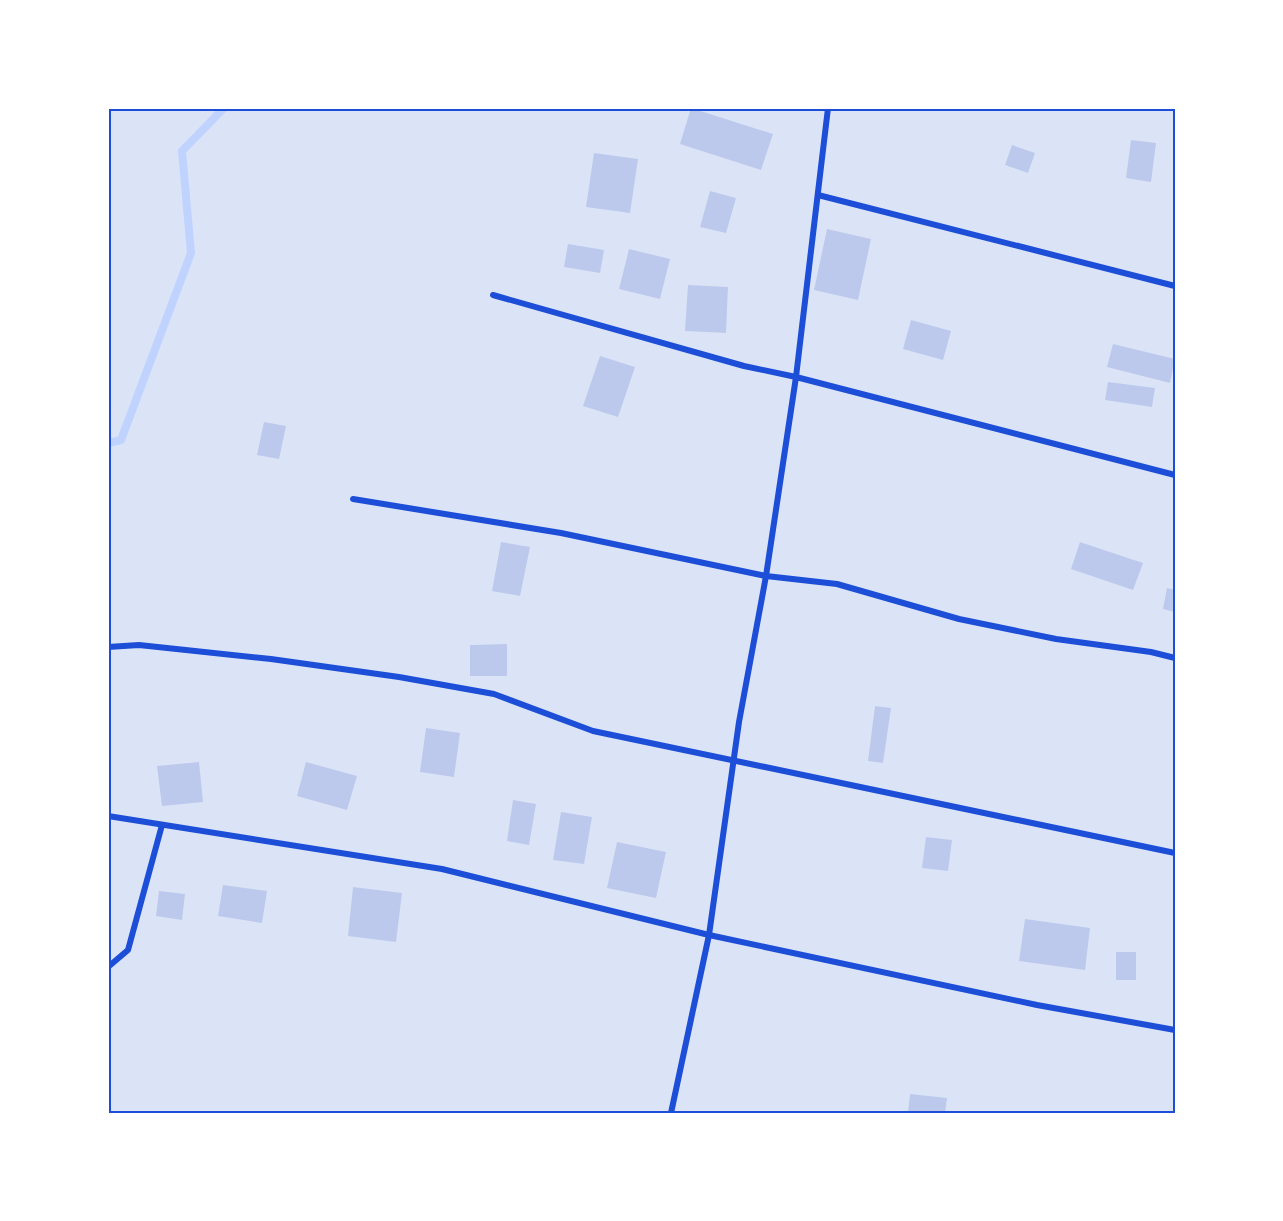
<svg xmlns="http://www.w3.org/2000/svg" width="1283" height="1221" font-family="'Sofia Sans Condensed',sans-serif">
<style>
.green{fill:#dbe4f7}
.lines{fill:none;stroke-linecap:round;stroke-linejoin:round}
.stream{stroke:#bfd3fe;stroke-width:8}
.building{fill:#bdc9ec}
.minor{stroke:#1d4ed8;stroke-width:6}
.neatline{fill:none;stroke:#1d4ed8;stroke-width:2}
</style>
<rect width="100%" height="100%" fill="#f2f2f2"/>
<!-- green -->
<rect class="green" x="108" y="108" width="1067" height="1005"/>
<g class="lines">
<!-- stream -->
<path class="stream" d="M108,443l13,-3 70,-187 -9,-102 42,-43"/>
</g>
<!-- building -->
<g class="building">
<path d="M691,108l82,26 -12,36 -81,-26z"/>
<path d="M1131,140l25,3 -5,39 -25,-4z"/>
<path d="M1012,145l23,8 -7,20 -23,-8z"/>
<path d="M594,153l44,6 -8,54 -44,-6z"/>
<path d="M710,191l26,7 -10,35 -26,-6z"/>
<path d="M827,229l44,10 -13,61 -44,-10z"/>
<path d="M568,244l36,6 -4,23 -36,-6z"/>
<path d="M629,249l41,10 -10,40 -41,-10z"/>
<path d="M688,285l40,2 -2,46 -41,-2z"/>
<path d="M911,320l40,11 -8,29 -40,-11z"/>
<path d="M1113,344l62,15 -5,24 -63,-16z"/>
<path d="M600,356l35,11 -17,50 -35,-11z"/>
<path d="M1108,382l47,6 -3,19 -47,-7z"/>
<path d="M264,422l22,4 -7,33 -22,-4z"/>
<path d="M501,542l29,5 -10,49 -28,-5z"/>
<path d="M1080,542l63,21 -10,27 -62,-21z"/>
<path d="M1167,588l8,2v22l-12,-3z"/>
<path d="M507,644v32h-37v-31z"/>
<path d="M875,706l16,2 -8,55 -15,-2z"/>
<path d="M426,728l34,5 -6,44 -34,-5z"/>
<path d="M199,762l4,40 -41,4 -5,-40z"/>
<path d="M306,762l51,14 -10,34 -50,-14z"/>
<path d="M513,800l23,4 -7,41 -22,-4z"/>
<path d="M561,812l31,5 -8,47 -31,-4z"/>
<path d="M926,837l26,3 -4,31 -26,-3z"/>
<path d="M617,842l49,10 -10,46 -49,-10z"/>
<path d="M223,885l44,6 -5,32 -44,-7z"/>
<path d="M353,887l49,6 -6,49 -48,-6z"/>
<path d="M159,891l26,3 -3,26 -26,-4z"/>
<path d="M1025,919l65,9 -5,42 -66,-9z"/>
<rect x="1116" y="952" width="20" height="28"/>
<path d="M910,1094l37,4 -2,15h-37z"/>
</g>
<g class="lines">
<!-- minor -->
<g class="minor">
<path d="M818,195l357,91"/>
<path d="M493,295l251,71 52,11 379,98"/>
<path d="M353,499l208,34 205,43 71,8 122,35 97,20 95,13 24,6"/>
<path d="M108,647l31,-2 132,14 128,18 95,17 99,37 582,122"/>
<path d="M108,816l334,53 267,66 328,70 138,25"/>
<path d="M108,967l20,-17 34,-125"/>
<path d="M671,1113l38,-178 30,-213 27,-146 30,-199 32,-269"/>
</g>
</g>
<!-- border -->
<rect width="1283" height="1221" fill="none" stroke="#ffffff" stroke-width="219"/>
<rect x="110" y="110" width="1064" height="1002" class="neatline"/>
</svg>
